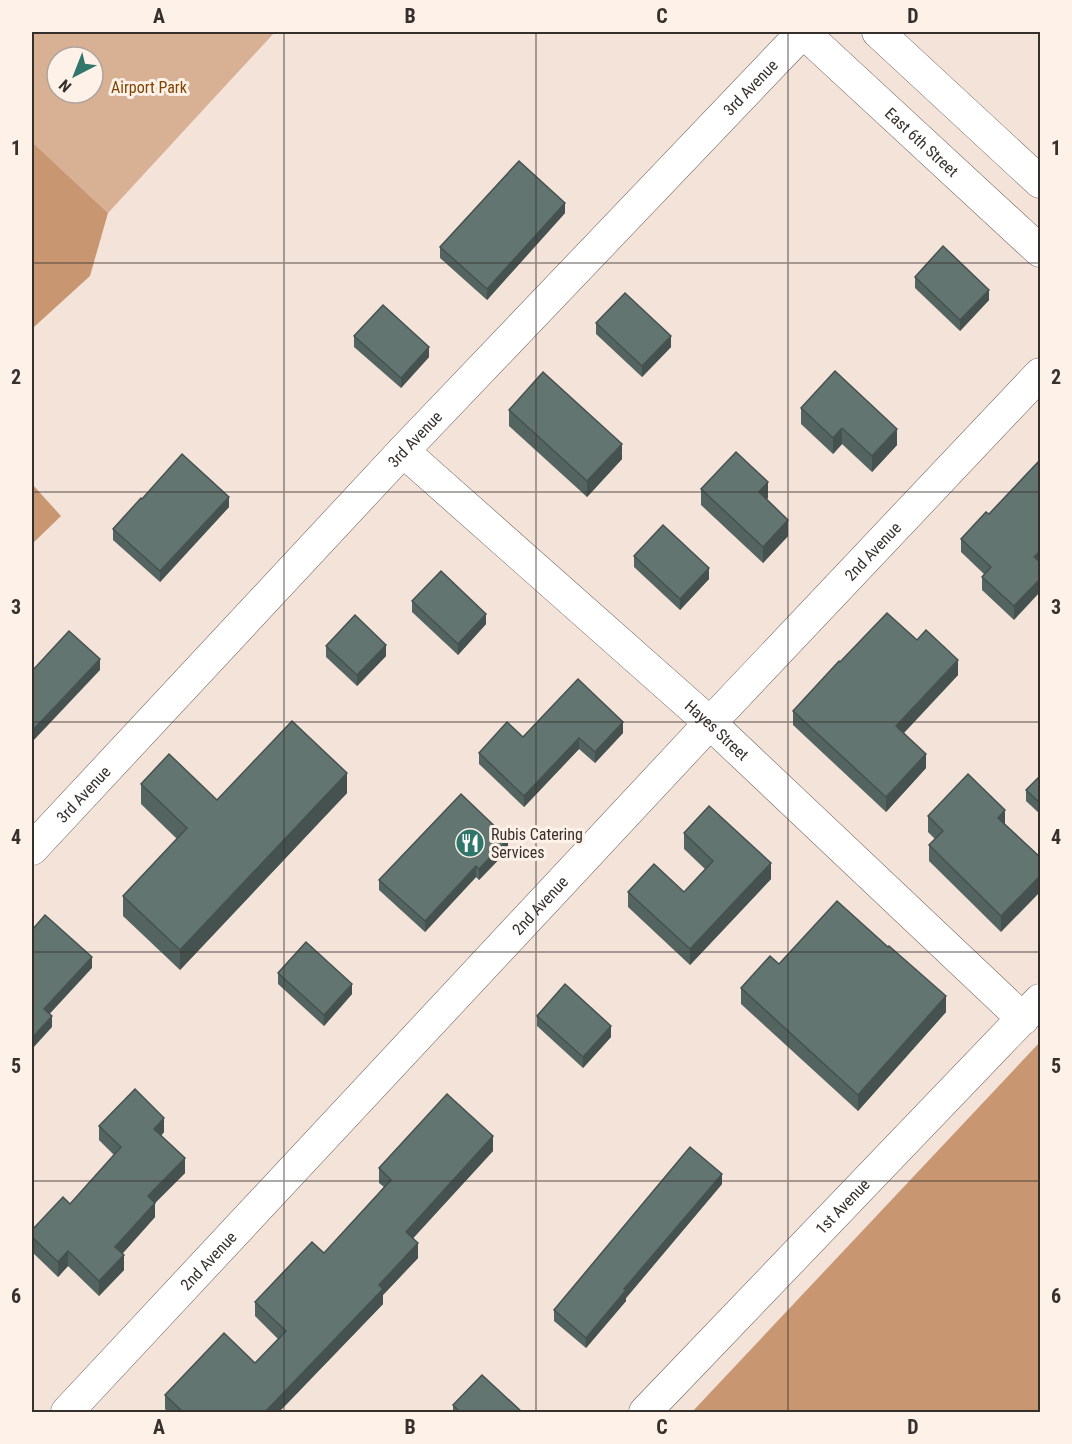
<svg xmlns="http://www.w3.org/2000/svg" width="1072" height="1444" font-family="'Roboto Condensed',sans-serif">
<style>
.green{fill:#d8b194;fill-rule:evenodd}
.forest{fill:#c89772}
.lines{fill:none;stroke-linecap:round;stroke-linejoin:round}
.minor-casing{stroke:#6c5f55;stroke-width:33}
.minor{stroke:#fff;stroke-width:32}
.wall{fill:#546561}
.shaded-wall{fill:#45524f}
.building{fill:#627571;stroke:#45524f;stroke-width:1.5}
.grid{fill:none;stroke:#36302c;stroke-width:1.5;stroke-opacity:0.55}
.labels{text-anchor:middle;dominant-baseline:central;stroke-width:6;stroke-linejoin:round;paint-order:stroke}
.park-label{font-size:16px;fill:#824401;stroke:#fef1e8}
.street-label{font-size:16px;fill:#36302c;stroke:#fef1e8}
.poi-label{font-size:16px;fill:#36302c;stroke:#fef1e8;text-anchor:start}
.neatline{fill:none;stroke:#36302c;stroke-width:2}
.grid-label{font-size:20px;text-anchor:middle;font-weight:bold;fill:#36302c}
</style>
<rect width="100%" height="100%" fill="#f3e3d8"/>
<!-- green -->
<path class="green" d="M32,32h243l-167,181 -76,-71zM57,57h36v36h-36z"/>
<!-- forest -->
<g class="forest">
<path d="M32,142l76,71 -18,63 -56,51 -2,75z"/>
<path d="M32,484l29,32 -29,28z"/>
<path d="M1040,1042v370h-348z"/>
</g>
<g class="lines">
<!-- minor casing -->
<g class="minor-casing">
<g id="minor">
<path id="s1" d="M803,32l237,219"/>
<path d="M878,32l162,150"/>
<path id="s2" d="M403,451l307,272 313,296"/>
<path id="s3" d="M32,849l371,-398 400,-419"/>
<path id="s4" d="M67,1412l643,-689 330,-349"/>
<path id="s5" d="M645,1412l395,-412"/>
</g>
</g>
<!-- minor -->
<use href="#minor" class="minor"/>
</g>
<!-- wall -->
<g class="wall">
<path d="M565,213l-78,87 -47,-42v-11z"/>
<path d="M915,277l74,23 -29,31 -45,-43z"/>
<path d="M596,323l75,24 -29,30 -46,-43z"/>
<path d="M354,336l75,21 -28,31 -47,-41z"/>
<path d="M801,408l96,37 -25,27 -30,-28 -9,10 -32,-30z"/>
<path d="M509,410l113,49 -35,38 -78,-71z"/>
<path d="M1041,459l-27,161 -32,-30v-13l2,-3 -23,-22v-13l28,-25z"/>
<path d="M701,489l67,9 -2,1 22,37 -25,27 -62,-58z"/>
<path d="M142,499l87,8 -69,75 -47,-42v-11z"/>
<path d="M634,556l75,23 -29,31 -46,-43z"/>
<path d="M412,601l74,23 -28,31 -46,-43z"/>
<path d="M917,640l41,35 -54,58 22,35 -40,44 -93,-87v-14l47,-49z"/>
<path d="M326,646l60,10 -29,30 -31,-29z"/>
<path d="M623,733l-28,30 -16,-14 -55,58 -45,-43v-11l44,-16z"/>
<path d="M1041,775v40l-15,-14v-11z"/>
<path d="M141,784l76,16 130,-7 -167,177 -57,-54v-20l54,-57 -36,-35z"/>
<path d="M1005,810l-4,122 -72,-71v-16l6,-6 -7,-7v-16z"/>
<path d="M684,833l87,46 -81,86 -62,-58v-15h56l21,-23 -21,-20z"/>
<path d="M508,850l-29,30 -3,-3 -51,55 -46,-42v-10z"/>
<path d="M779,964l167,48 -88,99 -117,-107v-16z"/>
<path d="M278,973l74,21 -28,32 -46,-42z"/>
<path d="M537,1016l74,21 -28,31 -46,-42z"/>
<path d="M99,1126l65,6 -3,4 24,37 -30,30v14l-33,37 2,16 -25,26 -31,-30 -10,11 -26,-25v-22l38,-26 44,-49 -15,-15z"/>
<path d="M493,1151l-80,87 5,20 -35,37v9l-105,109h-109l-4,-4v-14l90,-32 23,-24 -23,-23v-14l69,-49 60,-66 -5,-4v-15z"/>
<path d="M722,1184l-96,114v3l-40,47 -32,-27v-11z"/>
<path d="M453,1405l70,8h-70z"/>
</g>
<!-- shaded-wall -->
<g class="shaded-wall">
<path d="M565,203v10l-78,87v-11z"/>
<path d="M989,290v10l-29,31v-11z"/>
<path d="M671,336v11l-29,30v-11z"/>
<path d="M429,347v10l-28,31v-10z"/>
<path d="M842,428v16l-9,10v-16z"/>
<path d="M897,429v16l-25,27v-16z"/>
<path d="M622,444v15l-35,38v-16z"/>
<path d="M768,482v16l-9,10v-16z"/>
<path d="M229,497v10l-69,75v-11z"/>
<path d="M788,520v16l-25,27v-16z"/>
<path d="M1041,550v13l-7,-6z"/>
<path d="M709,568v11l-29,31v-11z"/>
<path d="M1041,578v13l-27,29v-14z"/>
<path d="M486,614v10l-28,31v-11z"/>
<path d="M386,645v11l-29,30v-11z"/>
<path d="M100,659v11l-68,72v-11z"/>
<path d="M958,660v15l-62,66v-15z"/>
<path d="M623,722v11l-28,30v-11z"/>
<path d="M579,738v11l-55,58v-11z"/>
<path d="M926,754v14l-40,44v-15z"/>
<path d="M347,773v20l-167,177v-20z"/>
<path d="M1005,810v16l-7,-8z"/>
<path d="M508,839v11l-29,30v-11z"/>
<path d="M771,863v16l-81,86v-16z"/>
<path d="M476,866v11l-51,55v-11z"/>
<path d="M1041,875v16l-40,41v-16z"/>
<path d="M92,957v11l-48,52v-11z"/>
<path d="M352,984v10l-28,32v-11z"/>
<path d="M946,996v16l-88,99v-16z"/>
<path d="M52,1016v11l-20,22v-11z"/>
<path d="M611,1026v11l-28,31v-11z"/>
<path d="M164,1118v14l-10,11v-14z"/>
<path d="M493,1136v15l-87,95v-14z"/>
<path d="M185,1158v15l-30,30v14l-40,45v-15l33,-51z"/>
<path d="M722,1174v10l-96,114v3l-40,47v-10l38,-49z"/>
<path d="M418,1243v15l-35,37v9l-105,109h-14l115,-128z"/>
<path d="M68,1251v15l-10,11v-15z"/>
<path d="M124,1255v15l-25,26v-15z"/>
</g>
<!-- building -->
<g class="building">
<path d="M519,161l46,42 -78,86 -47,-42z"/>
<path d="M943,246l46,44 -29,30 -45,-43z"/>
<path d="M625,293l46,43 -29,30 -46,-43z"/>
<path d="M383,305l46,42 -28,31 -47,-42z"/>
<path d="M835,371l62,58 -25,27 -30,-28 -9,10 -32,-30z"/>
<path d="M543,372l79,72 -35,37 -78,-71z"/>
<path d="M736,452l32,30 -9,10 29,28 -25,27 -62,-58z"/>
<path d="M182,454l47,43 -69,74 -47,-42 28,-31 1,1z"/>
<path d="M1041,459v91l-7,7 7,6v15l-27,28 -32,-29 9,-10 -30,-28 25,-27 3,2z"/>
<path d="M663,525l46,43 -29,31 -46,-43z"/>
<path d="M441,571l45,43 -28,30 -46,-43z"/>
<path d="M887,613l30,27 9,-10 32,30 -62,66 30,28 -40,43 -93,-86 46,-50 1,1z"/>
<path d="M355,615l31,30 -29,30 -31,-29z"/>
<path d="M69,631l31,28 -68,72v-60z"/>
<path d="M578,679l45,43 -28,30 -16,-14 -55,58 -45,-43 28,-31 16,15z"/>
<path d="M292,721l55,52 -167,177 -57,-54 64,-68 -46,-44 28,-30 48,46z"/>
<path d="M968,774l37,36 -7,8 43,40v17l-40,41 -72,-71 14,-14 -15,-15z"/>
<path d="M1041,775v29l-15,-14z"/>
<path d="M461,794l47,45 -29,30 -3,-3 -51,55 -46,-41z"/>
<path d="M709,806l62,57 -81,86 -62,-57 26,-28 30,28 29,-31 -29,-28z"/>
<path d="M837,901l51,46 1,-1 57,50 -88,99 -117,-107 29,-32 9,8z"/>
<path d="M45,915l47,42 -48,52 8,7 -20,22v-108z"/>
<path d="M306,942l46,42 -28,31 -46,-42z"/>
<path d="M565,984l46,42 -28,31 -46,-41z"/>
<path d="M135,1089l29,29 -10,11 31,29 -37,38 7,7 -40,44 9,8 -25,26 -31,-30 -10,11 -26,-25v-7l31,-33 7,7 51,-57 -22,-21z"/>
<path d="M447,1094l46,42 -87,96 12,11 -39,42 4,4 -119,124h-80l-19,-18 59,-62 31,30 31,-32 -31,-29 57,-60 12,11 67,-73 -12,-12z"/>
<path d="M690,1147l32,27 -98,115 2,1 -40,48 -32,-28z"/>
<path d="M482,1375l41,38h-62l-8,-8z"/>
</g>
<!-- grid -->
<path class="grid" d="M284,32v1380M536,32v1380M788,32v1380M32,263h1008M32,492h1008M32,722h1008M32,952h1008M32,1181h1008"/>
<!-- icons -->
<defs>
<g id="restaurant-disc" transform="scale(1.5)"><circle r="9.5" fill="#31766b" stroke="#fef1e8"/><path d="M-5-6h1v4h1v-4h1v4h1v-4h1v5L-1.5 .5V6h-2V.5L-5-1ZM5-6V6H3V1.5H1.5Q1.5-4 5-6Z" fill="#fff"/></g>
</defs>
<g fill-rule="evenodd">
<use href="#restaurant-disc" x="470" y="843"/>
</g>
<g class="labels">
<!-- park labels -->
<g class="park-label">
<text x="149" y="87">Airport Park</text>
</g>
<!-- street labels -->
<g class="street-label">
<text stroke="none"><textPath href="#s3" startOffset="1047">3rd Avenue</textPath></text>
<text stroke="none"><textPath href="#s1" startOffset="162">East 6th Street</textPath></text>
<text stroke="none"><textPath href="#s3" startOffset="561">3rd Avenue</textPath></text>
<text stroke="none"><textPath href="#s4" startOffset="1179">2nd Avenue</textPath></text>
<text stroke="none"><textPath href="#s2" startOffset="420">Hayes Street</textPath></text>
<text stroke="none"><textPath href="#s3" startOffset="75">3rd Avenue</textPath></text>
<text stroke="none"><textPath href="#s4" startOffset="693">2nd Avenue</textPath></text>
<text stroke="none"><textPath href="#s5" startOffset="285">1st Avenue</textPath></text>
<text stroke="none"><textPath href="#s4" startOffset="207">2nd Avenue</textPath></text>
</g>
<!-- poi labels -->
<g class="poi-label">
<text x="491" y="834">Rubis Catering<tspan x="491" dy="18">Services</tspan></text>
</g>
</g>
<!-- border -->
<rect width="1072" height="1444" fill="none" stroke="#fef1e8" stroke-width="66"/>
<!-- north arrow -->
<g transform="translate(75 75) rotate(222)"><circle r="28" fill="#fef1e8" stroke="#aea49d" stroke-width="1.5"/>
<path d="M0-4.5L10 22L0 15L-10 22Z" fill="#31766b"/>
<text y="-9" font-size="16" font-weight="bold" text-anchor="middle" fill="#36302c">N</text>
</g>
<rect x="33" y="33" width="1006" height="1378" class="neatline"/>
<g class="grid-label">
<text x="159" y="23">A</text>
<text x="410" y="23">B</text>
<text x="662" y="23">C</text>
<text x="913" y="23">D</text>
<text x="16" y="155">1</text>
<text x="1056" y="155">1</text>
<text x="16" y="384">2</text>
<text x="1056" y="384">2</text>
<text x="16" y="614">3</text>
<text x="1056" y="614">3</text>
<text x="16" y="844">4</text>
<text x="1056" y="844">4</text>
<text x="16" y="1073">5</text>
<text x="1056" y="1073">5</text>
<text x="16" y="1303">6</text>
<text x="1056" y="1303">6</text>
<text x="159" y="1434">A</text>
<text x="410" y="1434">B</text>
<text x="662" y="1434">C</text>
<text x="913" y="1434">D</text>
</g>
</svg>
